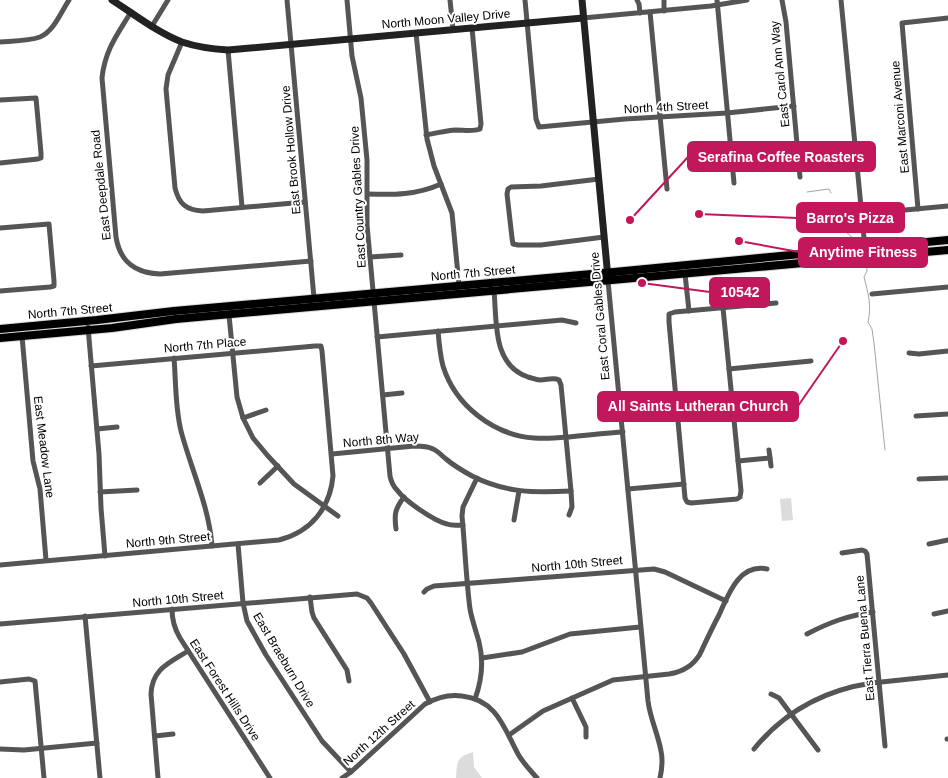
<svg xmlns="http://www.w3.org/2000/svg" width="948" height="778" font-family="Arial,sans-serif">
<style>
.green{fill:#dcdcdc}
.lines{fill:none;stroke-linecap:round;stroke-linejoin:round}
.stream{stroke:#a3a3a3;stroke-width:1}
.primary-casing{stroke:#dbdbdb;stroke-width:10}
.street{stroke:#555;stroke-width:5}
.secondary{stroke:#222;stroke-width:7}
.primary{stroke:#000;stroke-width:8}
.labels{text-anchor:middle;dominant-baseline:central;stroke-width:4;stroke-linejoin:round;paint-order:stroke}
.street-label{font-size:12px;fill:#000;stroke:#fff}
.leader{fill:none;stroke:#c2185b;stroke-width:2}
.callout-dot{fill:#c2185b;stroke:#fff;stroke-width:2}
.callout{fill:#c2185b;stroke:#c2185b;stroke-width:2}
.callout-label{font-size:14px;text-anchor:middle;font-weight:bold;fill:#fff}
</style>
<rect width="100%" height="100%" fill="#fff"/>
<!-- green -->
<g class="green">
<path d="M791,498l2,22 -11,1 -2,-22z"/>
<path d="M473,752l1,15 8,11h-26c1,-16 0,-21 17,-26z"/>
</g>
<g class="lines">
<!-- stream -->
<g class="stream">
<path d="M807,192l22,-3 2,4"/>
<path d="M845,231l9,8 2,4"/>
<path d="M866,262l1,9 -3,6c4,16 8,28 4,45l4,7 2,14 11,107"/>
</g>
<!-- primary casing -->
<g class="primary-casing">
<g id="primary">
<path d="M0,329l97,-9 77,-9 440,-39 334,-32"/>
<path d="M0,338l112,-10 64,-9 772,-69"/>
</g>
</g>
<!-- street -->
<g class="street">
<path d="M287,0l27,298"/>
<path d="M347,0l5,56 9,42 6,62v65l23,251c1,5 3,10 7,14 8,11 37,31 50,34 5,2 10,1 16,1"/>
<path d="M450,0l3,29"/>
<path d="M525,0l11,119 3,8 86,-8 102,-6 67,-7"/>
<path d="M637,0l2,4 1,9"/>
<path d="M664,0v11"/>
<path d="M717,0l17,183"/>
<path d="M782,0l4,22 14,155"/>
<path d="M841,0l24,248"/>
<path d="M131,12c-14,23 -26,38 -29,66l14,159c4,25 19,36 44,37l151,-13"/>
<path d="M650,12l17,177"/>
<path d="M583,18l128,-12 36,-6"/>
<path d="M152,26l16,-26"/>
<path d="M416,33l11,106 7,27 18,47 7,72"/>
<path d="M0,42c12,-1 29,-1 40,-5 14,-6 21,-25 29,-37"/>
<path d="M182,42l-14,33 -2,14 9,99c4,16 11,22 28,23l102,-9"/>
<path d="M228,50l14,157"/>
<path d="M0,100l36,-2 5,55v5l-3,1 -38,4"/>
<path d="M426,135c10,-2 19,-4 29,-5 9,0 17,2 25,-1l1,-5 -9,-96"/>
<path d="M599,179l-58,7 -30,1 -3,2 -1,5 5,44 1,6 5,1h23l63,-8"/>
<path d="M368,194c25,1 49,1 73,-10"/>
<path d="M918,209l-16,-186 46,-5"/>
<path d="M862,214l86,-8"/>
<path d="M0,228l49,-4 5,57v5l-4,1 -50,4"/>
<path d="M370,257l31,-2"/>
<path d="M685,274l4,37"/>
<path d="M608,281l40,420c2,17 10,33 13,50 2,9 1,18 -1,27"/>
<path d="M494,291c3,30 -2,74 34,86 4,1 8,3 12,3 7,0 13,-3 19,0l2,5 10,106 1,16 -3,8"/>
<path d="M872,294l76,-7"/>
<path d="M723,308l18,183 -1,6 -3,2 -46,4 -4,-1 -2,-4 -16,-176v-8l6,-2 101,-9"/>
<path d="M229,315l8,82 6,21 10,20 15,18 26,28 44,32"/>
<path d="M88,327l11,127 2,54 4,48"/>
<path d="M438,331c1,12 2,24 5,35 12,39 50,69 91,72 12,1 23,0 35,-1 18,-2 36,-4 54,-5"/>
<path d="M22,336l11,125 7,28 6,71"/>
<path d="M377,337l185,-17 14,3"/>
<path d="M909,353l10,1 29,-3"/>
<path d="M174,358c2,24 1,49 7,73 10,38 28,75 31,115"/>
<path d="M729,369l82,-8"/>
<path d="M383,395l19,-2"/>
<path d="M916,416l32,-2"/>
<path d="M243,418l23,-8"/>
<path d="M97,429l20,-2"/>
<path d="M769,450l2,16"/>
<path d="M332,454l82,-8c7,0 14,0 19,3 5,2 9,7 13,10 7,6 17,12 26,17 34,17 62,17 99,15"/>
<path d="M738,461l32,-3"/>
<path d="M919,479l29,-1"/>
<path d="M260,483l18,-17"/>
<path d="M628,489l56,-5"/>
<path d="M100,492l37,-2"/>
<path d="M514,520l5,-29"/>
<path d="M396,529c-2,-15 -1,-20 8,-32"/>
<path d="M238,544l5,59 4,18 19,34 56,86 29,31"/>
<path d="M929,544l19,-4"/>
<path d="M842,553l20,-3 3,1 2,3 18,192"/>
<path d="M0,565l279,-25c32,-8 51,-32 54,-64l-11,-125 -1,-5h-6l-224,20"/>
<path d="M424,592l3,-3 7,-3 220,-17 11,3 61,29"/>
<path d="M310,597l2,15 2,6 33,52 2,11"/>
<path d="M172,609c0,11 2,19 8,29l90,140"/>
<path d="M934,614l14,-3"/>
<path d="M85,616l15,162"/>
<path d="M0,624l357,-30 10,4 4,5 33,51 26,48"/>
<path d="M807,634c23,-12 40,-18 66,-22"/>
<path d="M482,658l40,-6 48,-18 70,-7"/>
<path d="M0,682l29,-3 6,2 9,97"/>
<path d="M771,694l8,4 39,52"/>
<path d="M572,698l14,29v10"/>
<path d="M475,699c7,-19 9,-37 4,-57 -3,-11 -7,-22 -9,-33 -4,-31 -5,-62 -8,-93l1,-9 14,-29"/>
<path d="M509,735l34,-24 70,-31 56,-6c13,-2 24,-8 31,-20 6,-13 12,-26 19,-39 9,-20 20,-52 48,-46"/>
<path d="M155,736l18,-2"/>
<path d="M947,739h1"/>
<path d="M0,749l24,1 73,-7"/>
<path d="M754,749c30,-37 71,-59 118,-66l76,-8"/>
<path d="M158,778l-7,-84c1,-25 18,-31 37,-43"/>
<path d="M342,778l9,-6 74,-68c11,-6 25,-10 37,-8 35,4 42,32 56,58 5,9 12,16 19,24"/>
</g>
<!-- secondary -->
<g class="secondary">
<path d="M112,0c22,14 46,33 70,42 15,5 30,7 46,8l355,-32"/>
<path d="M582,0l26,278"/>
</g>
<!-- primary -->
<use href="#primary" class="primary"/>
</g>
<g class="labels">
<!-- street labels -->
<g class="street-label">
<text transform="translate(446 19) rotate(-5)">North Moon Valley Drive</text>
<text transform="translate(780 74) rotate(-96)">East Carol Ann Way</text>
<text transform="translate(666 107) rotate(-3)">North 4th Street</text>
<text transform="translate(900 117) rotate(-95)">East Marconi Avenue</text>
<text transform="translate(291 150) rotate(-95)">East Brook Hollow Drive</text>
<text transform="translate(101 185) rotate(-96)">East Deepdale Road</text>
<text transform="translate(358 197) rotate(-93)">East Country Gables Drive</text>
<text transform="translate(473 273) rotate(-5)">North 7th Street</text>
<text transform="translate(70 311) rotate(-5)">North 7th Street</text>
<text transform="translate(600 316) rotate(-95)">East Coral Gables Drive</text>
<text transform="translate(205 345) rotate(-5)">North 7th Place</text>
<text transform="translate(381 440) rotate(-5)">North 8th Way</text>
<text transform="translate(44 447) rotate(83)">East Meadow Lane</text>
<text transform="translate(168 540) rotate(-5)">North 9th Street</text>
<text transform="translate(577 564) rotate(-5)">North 10th Street</text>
<text transform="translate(178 599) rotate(-5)">North 10th Street</text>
<text transform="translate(865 638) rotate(-95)">East Tierra Buena Lane</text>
<text transform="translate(284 660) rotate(59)">East Braeburn Drive</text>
<text transform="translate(225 690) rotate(57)">East Forest Hills Drive</text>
<text transform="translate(379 733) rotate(-42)">North 12th Street</text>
</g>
</g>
<!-- callouts -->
<path class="leader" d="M630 220L688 157M699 214L797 218M739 241L799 252M642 283L710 292M843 341L798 406"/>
<g class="callout-dot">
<circle cx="630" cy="220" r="5"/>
<circle cx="699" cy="214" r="5"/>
<circle cx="739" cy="241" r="5"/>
<circle cx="642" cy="283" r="5"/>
<circle cx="843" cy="341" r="5"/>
</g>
<g class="callout">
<rect x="688" y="142" width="187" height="29" rx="5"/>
<rect x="797" y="203" width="107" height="29" rx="5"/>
<rect x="799" y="238" width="128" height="29" rx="5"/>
<rect x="710" y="278" width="59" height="29" rx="5"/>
<rect x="598" y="392" width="200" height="29" rx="5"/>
</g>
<g class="callout-label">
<text x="781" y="162">Serafina Coffee Roasters</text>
<text x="850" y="223">Barro's Pizza</text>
<text x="863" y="257">Anytime Fitness</text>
<text x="740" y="297">10542</text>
<text x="698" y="411">All Saints Lutheran Church</text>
</g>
</svg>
